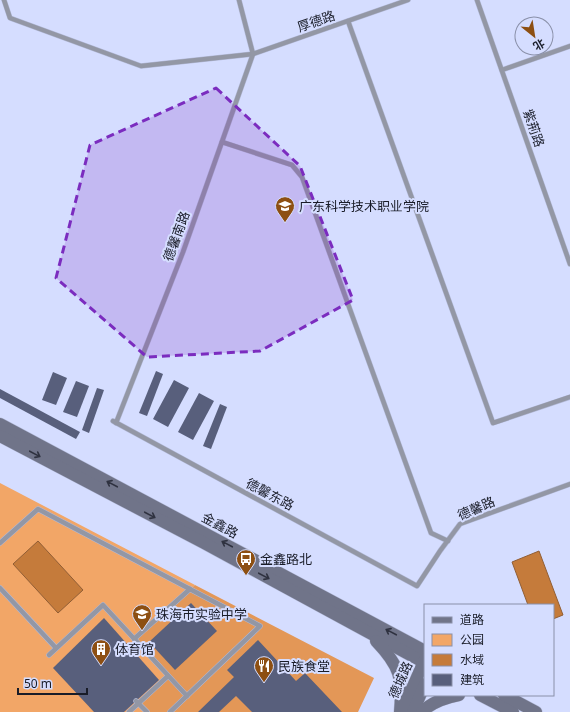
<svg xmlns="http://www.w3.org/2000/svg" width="570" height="712" font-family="'Noto Sans','Noto Sans SC',sans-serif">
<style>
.green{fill:#f2a667}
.forest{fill:#e39757}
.water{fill:#c57b3b;stroke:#915e35}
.building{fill:#585f7c}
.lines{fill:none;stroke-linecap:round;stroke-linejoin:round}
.lane-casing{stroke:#b3bad8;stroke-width:5.5}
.secondary-casing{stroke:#b3bad8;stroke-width:13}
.lane{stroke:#9397a5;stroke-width:4.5}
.secondary{stroke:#707489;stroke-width:12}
.oneway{stroke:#2f3240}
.marked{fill:#7b2cbf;fill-opacity:0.2;stroke:#7b2cbf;stroke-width:3;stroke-dasharray:8 5;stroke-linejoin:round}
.labels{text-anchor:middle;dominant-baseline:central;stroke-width:4;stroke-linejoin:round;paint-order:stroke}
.street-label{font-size:13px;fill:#191c28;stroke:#d5ddff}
.poi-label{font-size:13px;fill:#191c28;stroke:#d5ddff;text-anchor:start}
</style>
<rect width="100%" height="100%" fill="#d5ddff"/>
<!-- green -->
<path class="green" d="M0,483l195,102 -61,54 34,37 -21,36h-147z"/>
<!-- forest -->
<path class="forest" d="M195,585l179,93 -16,34h-211l-8,-9 29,-27 -34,-37z"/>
<!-- water -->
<g class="water">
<path d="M38,541l45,49 -25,23 -45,-49z"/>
<path d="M539,551l24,64 -10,4v-14h-25l-16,-43z"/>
</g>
<!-- building -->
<g class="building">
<path d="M156,371l7,3 -16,42 -8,-3z"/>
<path d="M53,372l14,6 -11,27 -14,-5z"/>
<path d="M174,380l15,8 -21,39 -15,-8z"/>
<path d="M76,381l13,5 -12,31 -14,-5z"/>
<path d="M97,388l7,2 -15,43 -7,-3z"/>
<path d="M0,389l80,43 -4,7 -76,-41z"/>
<path d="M199,393l15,8 -21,39 -15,-8z"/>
<path d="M220,404l7,3 -16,42 -8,-3z"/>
<path d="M191,603l26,28 -42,39 -26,-28z"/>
<path d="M104,618l55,62 -35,32h-30l-41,-44z"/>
<path d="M258,640l38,41 9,-8 37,39h-90l-16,-16 -17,16h-21l36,-35 -7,-7z"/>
</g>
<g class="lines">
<!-- lane casing -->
<g class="lane-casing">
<g id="lane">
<path d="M4,0l6,18 131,48 112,-12 155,-54"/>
<path d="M239,0l14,54"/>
<path d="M477,0l93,264"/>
<path d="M348,21l145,402 77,-26"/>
<path d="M502,70l68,-24"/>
<path d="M222,142l70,23 10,12 129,356 17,8"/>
<path d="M113,421l304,165 23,-35 20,-27 110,-40"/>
<path d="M116,423l67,-171 70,-198"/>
<path d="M0,543l38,-34 222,117 -90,86"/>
<path d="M0,588l56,60"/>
<path d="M134,639l56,-50"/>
<path d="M49,655l54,-50 84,91"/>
<path d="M136,701l11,11"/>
<path d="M129,712l39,-36"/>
</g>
</g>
<!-- secondary casing -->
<g class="secondary-casing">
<g id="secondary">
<path d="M0,424l425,227"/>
<path d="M0,436l204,107 221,120"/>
<path d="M376,641c24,25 27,37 24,71"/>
<path d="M480,695l33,17"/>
<path d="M504,695l32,17"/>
<path d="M404,707l21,-48"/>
<path d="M413,712l12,-28"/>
<path d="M422,712c10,-10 22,-14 37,-17"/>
</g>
</g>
<!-- lane -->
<use href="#lane" class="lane"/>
<!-- secondary -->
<use href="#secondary" class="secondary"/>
</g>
<!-- one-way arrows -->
<defs><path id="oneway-shaft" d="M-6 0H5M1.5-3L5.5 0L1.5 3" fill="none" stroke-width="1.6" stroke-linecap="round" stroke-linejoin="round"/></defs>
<g class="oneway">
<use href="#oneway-shaft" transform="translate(35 454) rotate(28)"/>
<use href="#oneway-shaft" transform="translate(112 484) rotate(-152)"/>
<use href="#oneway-shaft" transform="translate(150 515) rotate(28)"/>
<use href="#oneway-shaft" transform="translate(227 544) rotate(-152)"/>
<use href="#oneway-shaft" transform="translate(264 576) rotate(28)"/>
<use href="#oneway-shaft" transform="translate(391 632) rotate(-152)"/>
</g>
<!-- marked area -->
<path class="marked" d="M216,88l84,78 53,134 -93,51 -113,6 -91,-79 34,-133z"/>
<!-- icons -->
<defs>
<g id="university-pin" transform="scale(1)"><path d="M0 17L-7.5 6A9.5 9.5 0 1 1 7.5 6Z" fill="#8d4f12" stroke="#d5ddff"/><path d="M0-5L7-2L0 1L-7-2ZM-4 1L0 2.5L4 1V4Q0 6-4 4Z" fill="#fff"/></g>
<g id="bus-pin" transform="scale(1)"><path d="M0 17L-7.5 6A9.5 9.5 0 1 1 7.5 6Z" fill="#8d4f12" stroke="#d5ddff"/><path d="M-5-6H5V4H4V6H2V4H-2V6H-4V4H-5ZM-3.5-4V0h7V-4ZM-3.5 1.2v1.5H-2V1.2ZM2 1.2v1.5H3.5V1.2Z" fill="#fff"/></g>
<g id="school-pin" transform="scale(1)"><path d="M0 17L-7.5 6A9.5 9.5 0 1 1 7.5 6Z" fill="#8d4f12" stroke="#d5ddff"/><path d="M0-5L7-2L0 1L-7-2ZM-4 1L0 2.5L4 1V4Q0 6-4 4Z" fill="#fff"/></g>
<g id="building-pin" transform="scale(1)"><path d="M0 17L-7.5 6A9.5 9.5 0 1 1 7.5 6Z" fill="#8d4f12" stroke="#d5ddff"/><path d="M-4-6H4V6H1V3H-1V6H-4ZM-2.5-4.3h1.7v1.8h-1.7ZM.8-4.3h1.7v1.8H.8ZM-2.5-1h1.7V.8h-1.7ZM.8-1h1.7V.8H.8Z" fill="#fff"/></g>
<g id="restaurant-pin" transform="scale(1)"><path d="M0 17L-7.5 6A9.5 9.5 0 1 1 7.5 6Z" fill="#8d4f12" stroke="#d5ddff"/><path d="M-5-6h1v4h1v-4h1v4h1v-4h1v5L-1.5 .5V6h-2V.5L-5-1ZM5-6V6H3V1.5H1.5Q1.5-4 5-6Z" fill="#fff"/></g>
</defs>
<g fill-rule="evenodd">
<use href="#university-pin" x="285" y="206"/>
<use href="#bus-pin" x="246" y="559"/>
<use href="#school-pin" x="142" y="614"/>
<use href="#building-pin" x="101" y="649"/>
<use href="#restaurant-pin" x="264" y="666"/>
</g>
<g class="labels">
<!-- street labels -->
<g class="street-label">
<text transform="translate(316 21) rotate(-19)">厚德路</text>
<text transform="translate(534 128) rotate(71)">紫荊路</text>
<text transform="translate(176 236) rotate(-70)">德馨南路</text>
<text transform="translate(270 494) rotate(28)">德馨东路</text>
<text transform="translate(476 508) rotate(-23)">德馨路</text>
<text transform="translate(220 525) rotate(28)">金鑫路</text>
<text transform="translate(400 680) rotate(-66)">德城路</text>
</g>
<!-- poi labels -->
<g class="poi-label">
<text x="299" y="206">广东科学技术职业学院</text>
<text x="260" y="559">金鑫路北</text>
<text x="156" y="614">珠海市实验中学</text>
<text x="115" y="649">体育馆</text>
<text x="278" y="666">民族食堂</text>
</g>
</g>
<!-- legend -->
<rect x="424" y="604" width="130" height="92" fill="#d5ddff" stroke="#8a90a9"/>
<rect x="432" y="617" width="20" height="6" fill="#707489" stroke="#8a90a9"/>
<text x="460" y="624" font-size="12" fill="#191c28">道路</text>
<rect x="432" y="634" width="20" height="12" fill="#f2a667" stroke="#8a90a9"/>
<text x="460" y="644" font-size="12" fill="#191c28">公园</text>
<rect x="432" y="654" width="20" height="12" fill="#c57b3b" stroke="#8a90a9"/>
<text x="460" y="664" font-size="12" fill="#191c28">水域</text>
<rect x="432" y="674" width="20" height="12" fill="#585f7c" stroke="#8a90a9"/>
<text x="460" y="684" font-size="12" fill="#191c28">建筑</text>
<!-- north arrow -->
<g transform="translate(534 36) rotate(150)"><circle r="19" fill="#d5ddff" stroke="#8a90a9"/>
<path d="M0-3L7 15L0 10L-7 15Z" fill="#8d4f12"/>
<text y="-6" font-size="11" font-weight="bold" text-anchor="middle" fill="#191c28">北</text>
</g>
<!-- scale -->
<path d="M18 688v6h69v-6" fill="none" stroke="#191c28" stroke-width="2"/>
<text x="24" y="688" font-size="12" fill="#191c28" stroke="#d5ddff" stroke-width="3" paint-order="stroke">50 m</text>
</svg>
